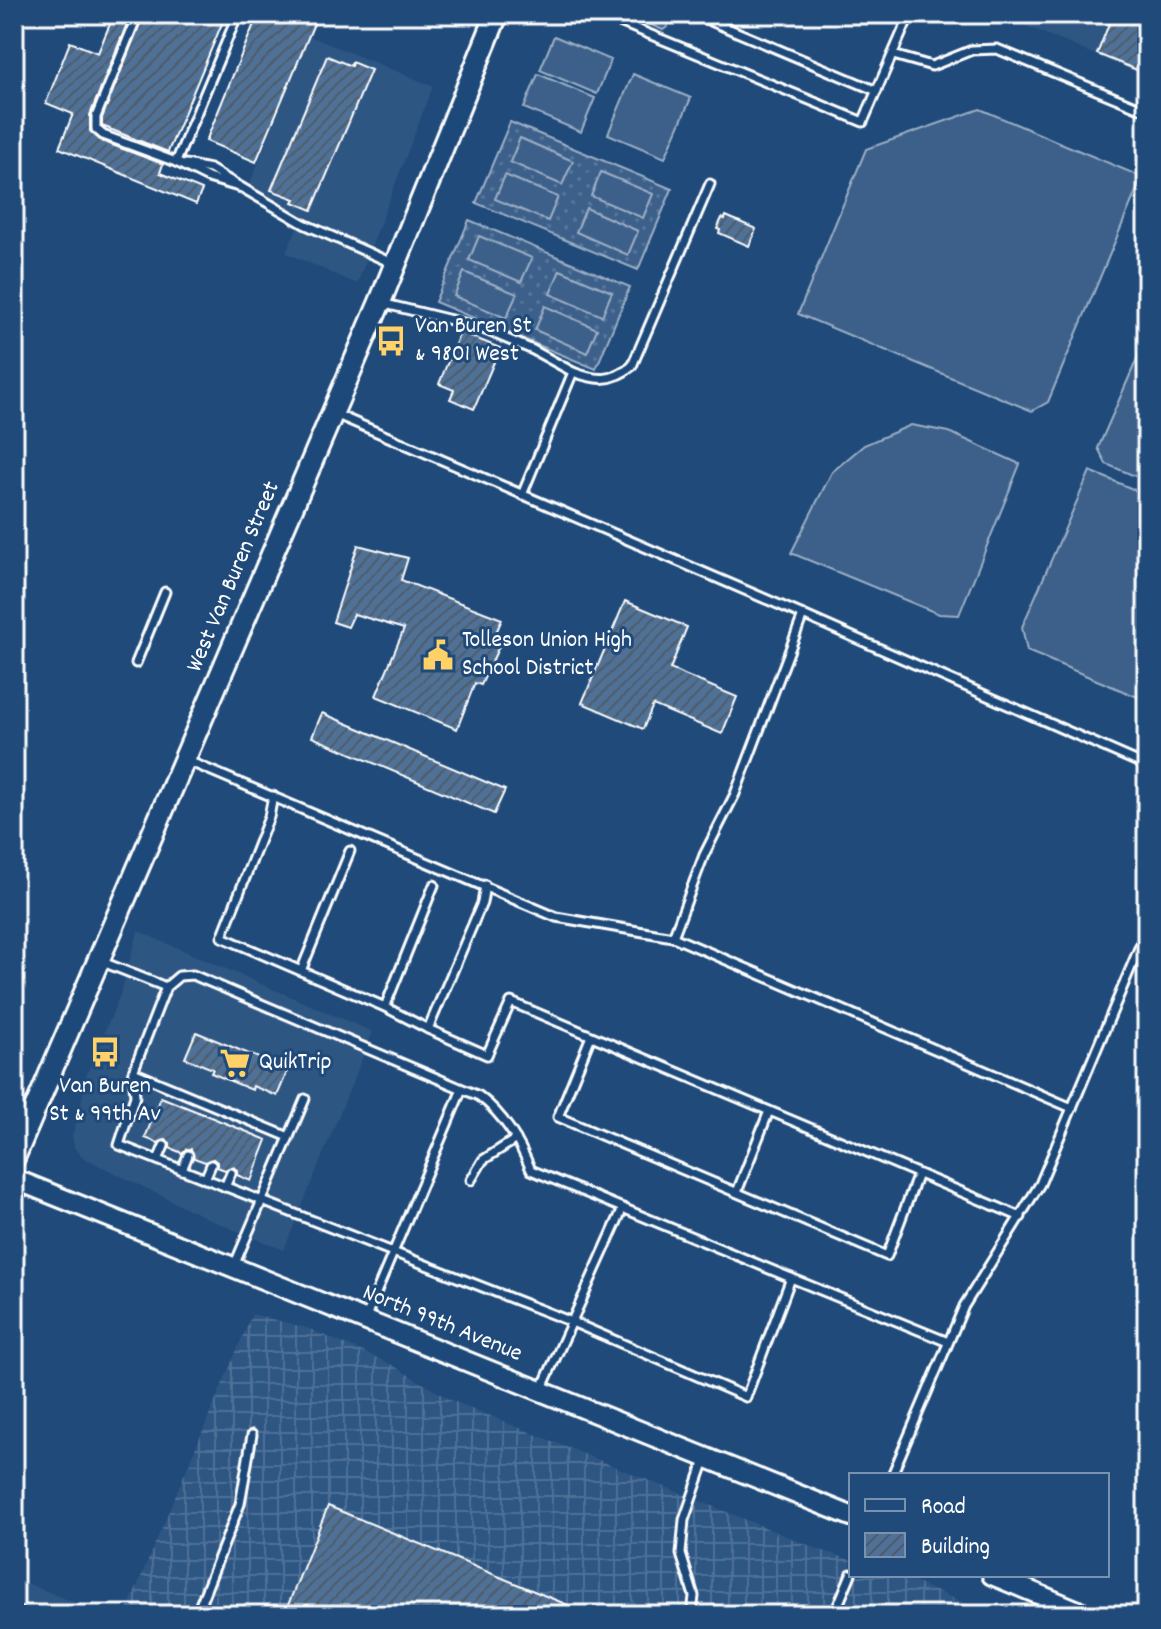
<svg xmlns="http://www.w3.org/2000/svg" width="1161" height="1629" font-family="Dekko,sans-serif">
<style>
.built{fill:#2e5683}
.industrial{fill:url(#industrial-grid)}
.grass{fill:url(#grass-dots);stroke:#9eb0c5;stroke-width:2}
.garden{fill:#3c618b;stroke:#9eb0c5;stroke-width:2}
.lines{fill:none;stroke-linecap:round;stroke-linejoin:round}
.stream{stroke:#a3b5c8;stroke-width:5}
.building{fill:url(#building-hatch);stroke:#fff;stroke-width:2}
.service-casing{stroke:#fff;stroke-width:13}
.secondary-casing{stroke:#fff;stroke-width:24}
.primary-casing{stroke:#fff;stroke-width:26}
.service{stroke:#1f4a7a;stroke-width:7}
.secondary{stroke:#1f4a7a;stroke-width:18}
.primary{stroke:#1f4a7a;stroke-width:20}
.labels{text-anchor:middle;dominant-baseline:central;stroke-width:6;stroke-linejoin:round;paint-order:stroke}
.poi-label{font-size:24px;fill:#fff;stroke:#1f4a7a;text-anchor:start}
.street-label{font-size:24px;fill:#fff;stroke:#1f4a7a}
</style>
<defs>
<pattern id="industrial-grid" width="8" height="8" patternUnits="userSpaceOnUse" patternTransform="scale(2)"><rect width="8" height="8" fill="#2e5683"/><path d="M0 4h8M4 0v8" fill="none" stroke="#4d6f96"/></pattern>
<pattern id="grass-dots" width="8" height="8" patternUnits="userSpaceOnUse" patternTransform="scale(2)"><rect width="8" height="8" fill="#3c618b"/><path d="M2 2h.1M6 6h.1" fill="none" stroke="#59799c" stroke-width="1.8" stroke-linecap="round"/></pattern>
<pattern id="building-hatch" width="6" height="6" patternUnits="userSpaceOnUse" patternTransform="scale(2)"><rect width="6" height="6" fill="#507197"/><path d="M-1 1l2-2M0 6l6-6M5 7l2-2" fill="none" stroke="#4e5b6a"/></pattern>
</defs>
<rect width="100%" height="100%" fill="#1f4a7a"/>
<filter id="ink" filterUnits="userSpaceOnUse"><feTurbulence type="fractalNoise" baseFrequency=".0125" numOctaves="2"/><feDisplacementMap in="SourceGraphic" scale="16" xChannelSelector="R" yChannelSelector="G"/><feConvolveMatrix kernelMatrix="1 2 1 2 8 2 1 2 1" color-interpolation-filters="sRGB"/></filter>
<g filter="url(#ink)">
<!-- built -->
<g class="built">
<path d="M998,14h149v63z"/>
<path d="M309,36l124,50 -76,198 -71,-31 15,-34 -56,-23z"/>
<path d="M138,931l235,101 -89,218 -71,-29 -129,-63 -10,-11 -2,-12 7,-18 6,-39 35,-83z"/>
<path d="M14,1578l91,37h-91z"/>
</g>
<!-- industrial -->
<path class="industrial" d="M252,1314l55,14 82,35 62,37 367,149 33,11v15h46l97,40h-869z"/>
<!-- grass -->
<g class="grass">
<path d="M626,14h47l-6,13 -4,3z"/>
<path d="M510,122l162,67 -34,81 -162,-67z"/>
<path d="M469,220l161,67 -34,82 -161,-67z"/>
</g>
<!-- garden -->
<g class="garden">
<path d="M554,36l57,24 -14,34 -57,-24z"/>
<path d="M538,74l57,24 -14,34 -57,-24z"/>
<path d="M633,74l58,24 -26,60 -57,-24z"/>
<path d="M980,109l162,68 -94,225 -16,9 -234,-97 68,-165z"/>
<path d="M520,138l53,23 -11,24 -52,-23z"/>
<path d="M601,172l52,22 -10,24 -52,-22z"/>
<path d="M505,175l53,22 -10,24 -53,-22z"/>
<path d="M586,208l52,23 -10,24 -52,-23z"/>
<path d="M479,236l53,22 -11,24 -52,-22z"/>
<path d="M560,270l52,22 -10,24 -52,-22z"/>
<path d="M464,272l53,22 -11,24 -52,-22z"/>
<path d="M545,306l52,23 -10,24 -52,-23z"/>
<path d="M1147,336v145l-41,-17 -8,-16z"/>
<path d="M911,425l38,7 71,32 -61,151 -20,-1 -148,-61 41,-81 32,-27z"/>
<path d="M1090,471l57,24v206l-120,-50 -5,-24z"/>
</g>
<g class="lines">
<!-- stream -->
<path class="stream" d="M14,1380l3,2"/>
</g>
<!-- building -->
<g class="building">
<path d="M114,14h17l-41,101v16l11,10 62,23 -3,9 42,17 -6,14 -137,-56 14,-34 -27,-11 24,-61 28,11z"/>
<path d="M144,14h82l-58,138 -66,-26v-8z"/>
<path d="M258,14h60l-62,148 -50,-21z"/>
<path d="M1113,14h34v60l-50,-20z"/>
<path d="M327,56l24,10 1,-4 19,8 -59,140 -19,-8 2,-3 -24,-9z"/>
<path d="M726,216l30,13 -7,17 -30,-13 1,-3 -3,-1 5,-11 3,1z"/>
<path d="M460,332l40,16 -26,61 -24,-10 4,-9 -15,-6z"/>
<path d="M358,545l50,13 -7,22 101,39 -7,16 7,5 -21,45 -6,-2 -18,46 -81,-33 28,-67 -50,-15 -6,13 -15,-5z"/>
<path d="M625,601l62,26 -17,42 67,28 -15,37 -69,-29 -10,24 -61,-26z"/>
<path d="M322,713l183,77 -11,24 -182,-77z"/>
<path d="M196,1032l92,38 -11,26 -24,-10 -1,4 -41,-17 2,-4 -28,-11z"/>
<path d="M161,1097l106,43 -16,41 -14,-6v-5l-4,-3 -8,3 -8,-3v-5l-4,-3 -8,3 -11,-4 -3,-9h-5l-4,4 -12,-5v-5l-4,-3 -8,3 -13,-5z"/>
<path d="M328,1506l264,109h-308z"/>
</g>
<g class="lines">
<!-- service casing -->
<g class="service-casing">
<g id="service">
<path d="M138,14l-42,103v12l7,6 73,27 32,16 34,10"/>
<path d="M600,14l263,108 47,-108"/>
<path d="M694,14l183,77"/>
<path d="M893,55l39,11 40,-16 25,-1 150,62"/>
<path d="M176,162l62,-148"/>
<path d="M186,164l24,5 94,55 90,40"/>
<path d="M381,303l95,23 57,24 40,22"/>
<path d="M522,495l51,-123c24,9 39,10 59,-6l78,-182"/>
<path d="M803,615l344,151"/>
<path d="M136,663l29,-71"/>
<path d="M188,761l368,156 117,20 31,-82 31,-61 68,-179 -468,-201"/>
<path d="M273,796l-4,21 -47,120 163,70 49,-122"/>
<path d="M673,937l399,171"/>
<path d="M100,961l66,26 -33,85 2,24 -16,49 453,177 174,75 45,-119 -260,-108c-12,-29 -27,-55 -52,-74l-286,-121 -14,1 -13,11"/>
<path d="M301,971l49,-120"/>
<path d="M385,1007l43,22 54,-126 3,-18"/>
<path d="M428,1029l59,26 24,-53 510,215"/>
<path d="M591,1036l-33,81 329,139 31,-82"/>
<path d="M133,1072l156,65 -55,129"/>
<path d="M289,1137l16,-38"/>
<path d="M158,1160l6,-14"/>
<path d="M182,1170l6,-15"/>
<path d="M205,1179l6,-14"/>
<path d="M471,1180l12,-20 33,-21"/>
<path d="M225,1187l6,-14"/>
<path d="M737,1192l32,-81"/>
<path d="M791,1278l157,64"/>
<path d="M365,1319l97,-230"/>
<path d="M542,1388l81,-180"/>
<path d="M892,1475l72,-169 76,-122 107,-255"/>
<path d="M14,1610l13,5"/>
<path d="M196,1615l44,-111 12,-69"/>
<path d="M692,1615l2,-19 -13,-42 3,-34 21,-60"/>
<path d="M834,1615l17,-41"/>
</g>
</g>
<!-- secondary casing -->
<g class="secondary-casing">
<g id="secondary">
<path d="M14,1179l837,337"/>
<path d="M992,1575l96,40"/>
</g>
</g>
<!-- primary casing -->
<g class="primary-casing">
<path id="primary" d="M14,1158l366,-856 117,-288"/>
</g>
<!-- service -->
<use href="#service" class="service"/>
<!-- secondary -->
<use href="#secondary" class="secondary"/>
<!-- primary -->
<use href="#primary" class="primary"/>
</g>
</g>
<!-- icons -->
<defs>
<g id="bus-bare" transform="scale(2.4)"><path d="M-5-6H5V4H4V6H2V4H-2V6H-4V4H-5ZM-3.5-4V0h7V-4ZM-3.5 1.2v1.5H-2V1.2ZM2 1.2v1.5H3.5V1.2Z" fill="#ffd166" stroke="#1f4a7a" stroke-width="2.5" paint-order="stroke"/></g>
<g id="civic-bare" transform="scale(2.4)"><path d="M-.6-6.5H3V-4.5H.6V-3L4-1V1h2V6H-6V1h2V-1L-.6-3ZM-1.2 2.5V6h2.4V2.5Z" fill="#ffd166" stroke="#1f4a7a" stroke-width="2.5" paint-order="stroke"/></g>
<g id="supermarket-bare" transform="scale(2.4)"><path d="M-6-5.5h2.5l.6 2H6L4.5 2H-2.5L-4.4-4H-6ZM-1.5 3.2a1.3 1.3 0 1 0 .1 0ZM3 3.2a1.3 1.3 0 1 0 .1 0Z" fill="#ffd166" stroke="#1f4a7a" stroke-width="2.5" paint-order="stroke"/></g>
</defs>
<g fill-rule="evenodd">
<use href="#bus-bare" x="391" y="341"/>
<use href="#civic-bare" x="438" y="655"/>
<use href="#bus-bare" x="105" y="1052"/>
<use href="#supermarket-bare" x="235" y="1063"/>
</g>
<g class="labels">
<!-- poi labels -->
<g class="poi-label">
<text x="415" y="327">Van Buren St<tspan x="415" dy="28">&amp; 9801 West</tspan></text>
<text x="462" y="641">Tolleson Union High<tspan x="462" dy="28">School District</tspan></text>
<text x="259" y="1063">QuikTrip</text>
<text x="105" y="1087" text-anchor="middle">Van Buren<tspan x="105" dy="28">St &amp; 99th Av</tspan></text>
</g>
<!-- street labels -->
<g class="street-label">
<text transform="translate(234 577) rotate(-67)">West Van Buren Street</text>
<text transform="translate(442 1324) rotate(22)">North 99th Avenue</text>
</g>
</g>
<!-- margin -->
<rect width="1161" height="1629" fill="none" stroke="#1f4a7a" stroke-width="48"/>
<rect x="24" y="24" width="1113" height="1581" fill="none" stroke="#fff" stroke-width="3" filter="url(#ink)"/>
<!-- legend -->
<rect x="849" y="1473" width="260" height="104" fill="#1f4a7a" stroke="#7992af" stroke-width="2"/>
<rect x="865" y="1499" width="40" height="12" fill="#1f4a7a" stroke="#7992af" stroke-width="2"/>
<text x="921" y="1513" font-size="24" fill="#ffffff">Road</text>
<rect x="865" y="1533" width="40" height="24" fill="url(#building-hatch)" stroke="#7992af" stroke-width="2"/>
<text x="921" y="1553" font-size="24" fill="#ffffff">Building</text>
</svg>
